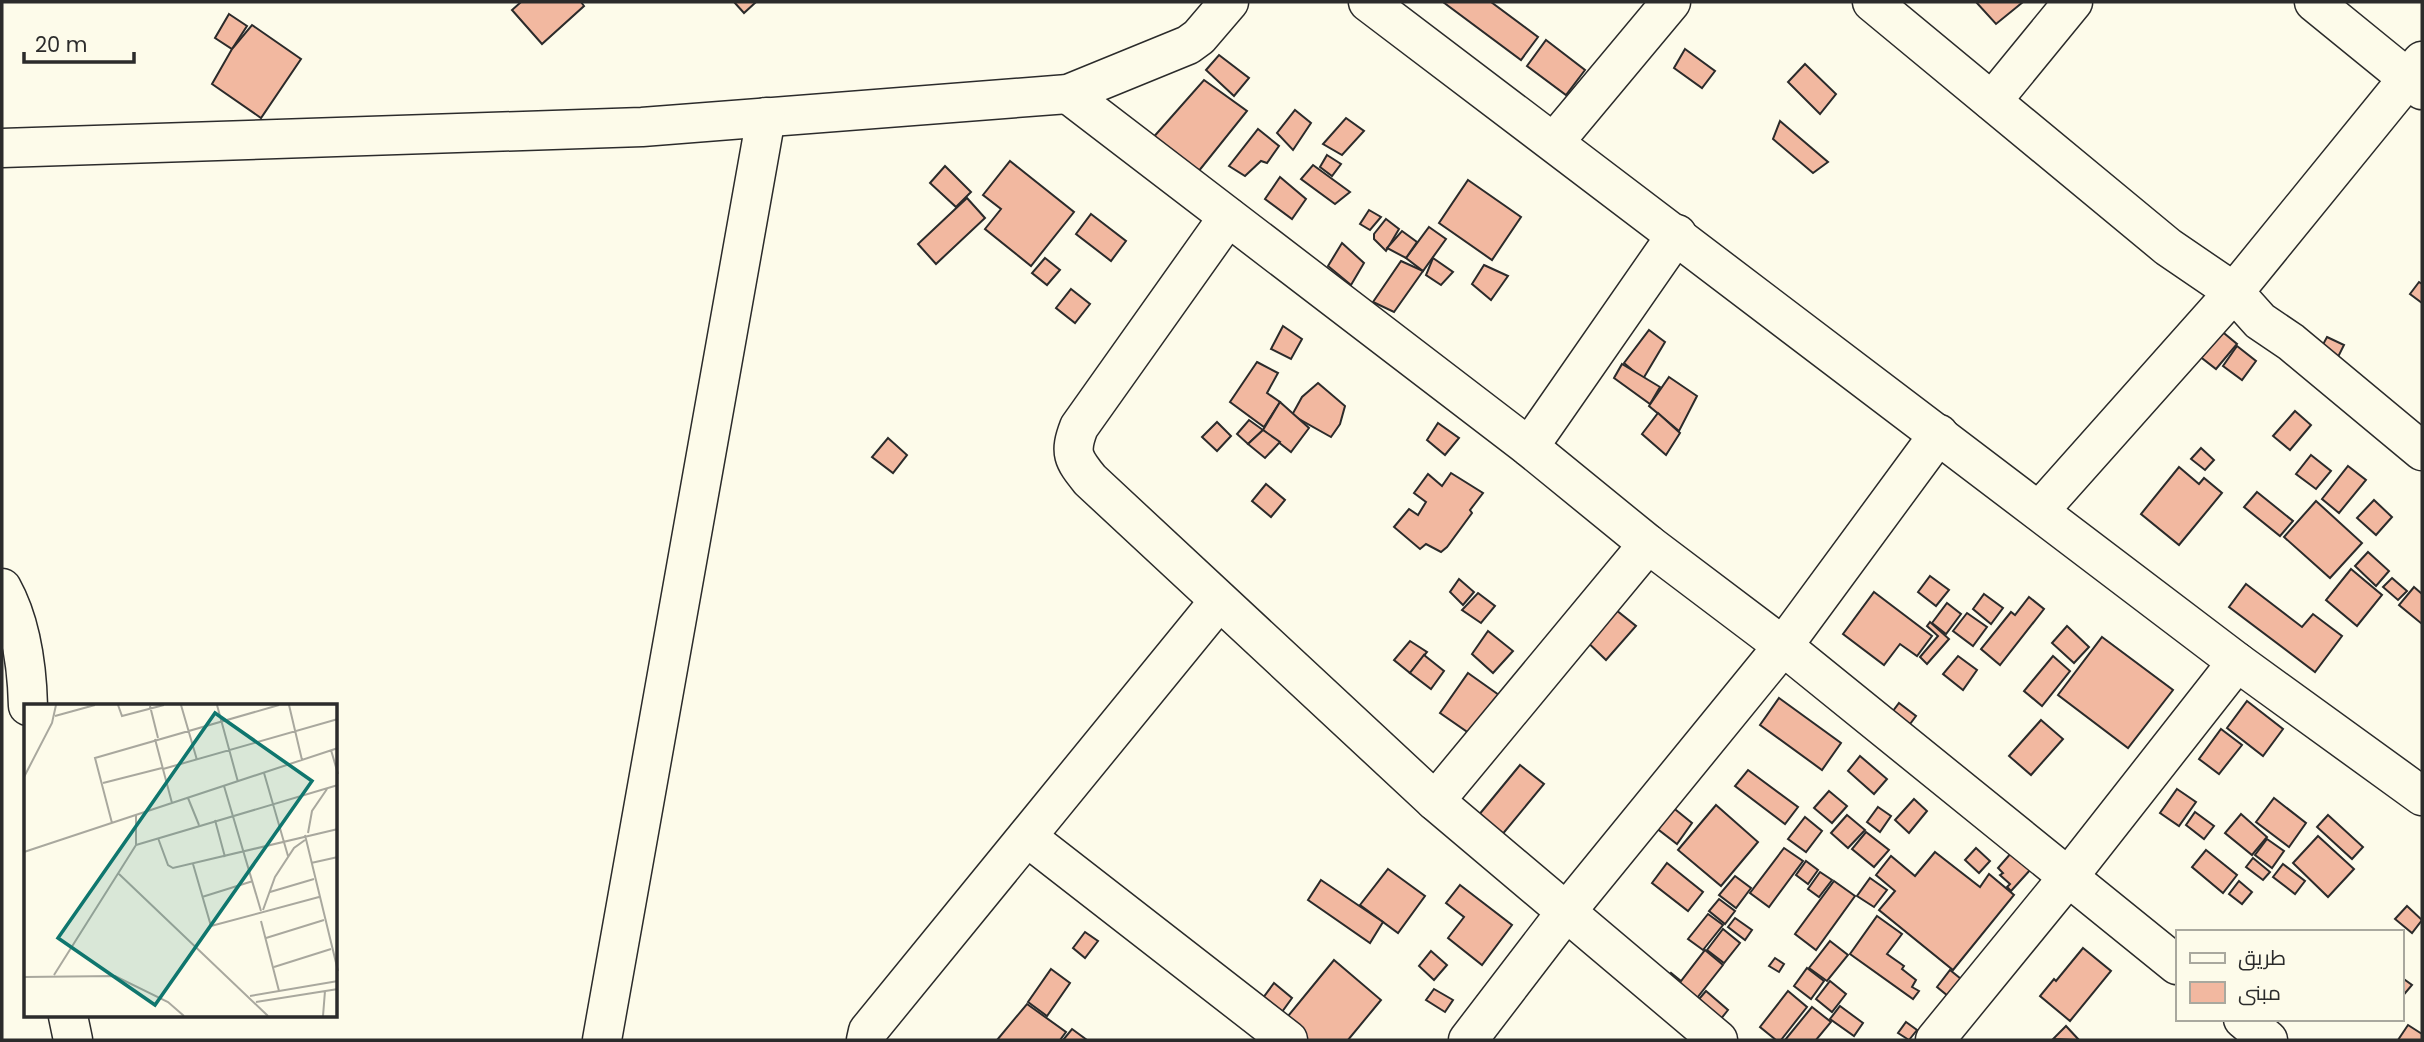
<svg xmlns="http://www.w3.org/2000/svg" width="2424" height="1042" font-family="Poppins,Cairo,sans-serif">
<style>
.building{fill:#f2b8a0;stroke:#2b2b2b;stroke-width:2}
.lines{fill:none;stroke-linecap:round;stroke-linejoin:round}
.minor-casing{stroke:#2b2b2b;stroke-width:41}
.minor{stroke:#fdfbea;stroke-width:38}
.inset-road{fill:none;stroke:#a9a89e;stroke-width:2}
.view{fill:#0f766e;fill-opacity:0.15;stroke:#0f766e;stroke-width:3.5}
.inset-edge{fill:none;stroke:#2b2b2b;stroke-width:3.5}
</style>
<rect width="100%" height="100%" fill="#fdfbea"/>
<!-- building -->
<g class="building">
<path d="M521,2h60l3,4 -42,38 -30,-34z"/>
<path d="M734,2h22l-12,11z"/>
<path d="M1443,2h48l47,35 -17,23z"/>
<path d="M1976,2h47l-27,22z"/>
<path d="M229,14l18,12 -15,23 -17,-11z"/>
<path d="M252,25l49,34 -40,59 -49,-34 20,-35z"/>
<path d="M1546,40l39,30 -19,25 -39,-29z"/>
<path d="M1685,49l30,22 -13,17 -28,-20z"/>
<path d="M1219,55l30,23 -15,18 -28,-26z"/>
<path d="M1805,64l31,30 -16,20 -32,-32z"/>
<path d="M1204,80l43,31 -53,66 -43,-37z"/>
<path d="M1295,110l16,13 -18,27 -16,-17z"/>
<path d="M1346,118l18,13 -22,24 -19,-11z"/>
<path d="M1780,121l48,41 -15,11 -40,-34z"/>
<path d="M1258,129l21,17 -12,17 -6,-2 -16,15 -16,-10z"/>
<path d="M1327,155l14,9 -9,12 -12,-9z"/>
<path d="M1010,161l64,51 -43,54 -46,-37 16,-20 -18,-14z"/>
<path d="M1313,165l37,27 -15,12 -34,-25z"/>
<path d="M945,166l26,26 -15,15 -26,-24z"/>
<path d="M1280,177l26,22 -14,20 -27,-20z"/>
<path d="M1468,180l53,37 -29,43 -53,-37z"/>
<path d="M967,198l18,20 -49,46 -18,-20z"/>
<path d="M1369,210l12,7 -11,13 -10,-6z"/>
<path d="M1091,214l35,27 -15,20 -35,-27z"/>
<path d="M1386,219l13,10 -13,22 -12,-12v-5z"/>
<path d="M1429,227l17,12 -23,32 -17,-13z"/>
<path d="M1402,231l15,11 -11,16 -19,-10z"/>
<path d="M1342,243l22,20 -13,22 -23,-19z"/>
<path d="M1045,258l15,12 -13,15 -15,-12z"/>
<path d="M1433,258l20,14 -12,13 -15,-10z"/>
<path d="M1401,261l22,10 -29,41 -21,-10z"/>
<path d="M1484,265l24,11 -17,24 -19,-16z"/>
<path d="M2419,282l3,2v19l-12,-9z"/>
<path d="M1071,289l19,15 -15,19 -19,-15z"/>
<path d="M1283,326l19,13 -11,20 -20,-10z"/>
<path d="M2219,329l18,15 -21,25 -18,-14z"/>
<path d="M1649,330l16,12 -22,37 -19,-16z"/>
<path d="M2327,337l17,8 -7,14 -17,-9z"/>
<path d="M2237,346l19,15 -14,19 -19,-14z"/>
<path d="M1257,362l21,11 -11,20 13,9 -16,25 -34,-25z"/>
<path d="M1622,364l38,23 -10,17 -36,-26z"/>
<path d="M1669,377l28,19 -18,35 -30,-25z"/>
<path d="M1318,383l27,23 -5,18 -9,13 -39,-22 10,-18z"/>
<path d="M1280,402l29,26 -18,24 -28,-22z"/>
<path d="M2295,411l16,14 -21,25 -17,-14z"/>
<path d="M1658,413l22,20 -14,22 -24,-21z"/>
<path d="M1249,420l14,10 -15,14 -11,-10z"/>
<path d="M1217,422l14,14 -14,15 -15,-14z"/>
<path d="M1438,423l21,15 -14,17 -18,-15z"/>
<path d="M1263,430l17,12 -15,16 -17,-14z"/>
<path d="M888,438l19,17 -14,18 -21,-16z"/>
<path d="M2201,448l13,12 -9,10 -14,-11z"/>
<path d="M2311,455l20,16 -15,18 -20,-15z"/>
<path d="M2348,466l18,14 -27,33 -17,-14z"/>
<path d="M2179,467l20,17 5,-6 18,15 -43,52 -38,-31z"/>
<path d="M1451,473l32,20 -13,17 2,3 -25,34 -6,5 -15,-8 -6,5 -26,-22 15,-18 9,6 8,-13 -12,-9 14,-19 14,12z"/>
<path d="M1266,484l19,16 -14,17 -19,-16z"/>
<path d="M2257,492l36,29 -13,15 -36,-29z"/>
<path d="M2374,500l18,17 -16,18 -19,-17z"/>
<path d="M2316,501l46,42 -32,35 -46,-41z"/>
<path d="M2368,552l21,19 -13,15 -21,-20z"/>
<path d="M2351,569l31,26 -25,31 -31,-26z"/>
<path d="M1930,576l19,14 -13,16 -18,-14z"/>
<path d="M2392,578l15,13 -9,9 -15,-13z"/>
<path d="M1459,579l15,13 -11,13 -13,-13z"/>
<path d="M2246,584l56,43 11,-13 29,22 -27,36 -86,-65z"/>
<path d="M2414,587l8,7v30l-23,-19z"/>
<path d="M1874,592l58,44 -15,20 -17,-12 -16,21 -41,-31z"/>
<path d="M1478,593l17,13 -14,17 -19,-13z"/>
<path d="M1984,594l19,14 -12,16 -18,-15z"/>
<path d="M2029,597l15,12 -44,56 -19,-16 30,-37 4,3z"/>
<path d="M1606,602l30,24 -30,34 -30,-29z"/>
<path d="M1947,603l14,11 -15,20 -14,-11z"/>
<path d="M1967,613l20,14 -14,19 -20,-15z"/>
<path d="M1930,622l19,17 -22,25 -7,-7 18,-21 -11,-10z"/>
<path d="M2067,626l22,21 -15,16 -22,-20z"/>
<path d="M1488,631l25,20 -20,22 -21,-19z"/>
<path d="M2102,637l71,53 -45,58 -70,-53z"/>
<path d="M1410,641l17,11 -17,21 -16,-13z"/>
<path d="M1424,655l20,16 -13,18 -21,-16z"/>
<path d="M1958,656l19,14 -14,20 -20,-16z"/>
<path d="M2053,656l17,15 -28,35 -18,-15z"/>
<path d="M1468,673l38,27 -27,40 -39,-27z"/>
<path d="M1779,698l62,45 -19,27 -62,-45z"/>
<path d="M2247,701l36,28 -20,27 -36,-28z"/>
<path d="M1899,703l17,13 -15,20 -17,-13z"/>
<path d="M2041,720l22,19 -32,36 -22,-19z"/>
<path d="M2221,729l21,16 -23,29 -20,-15z"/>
<path d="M1860,756l27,23 -13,15 -26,-23z"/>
<path d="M1520,765l24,19 -43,52 -23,-20z"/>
<path d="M1748,770l50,37 -13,17 -50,-38z"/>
<path d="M2177,789l19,13 -17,24 -19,-13z"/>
<path d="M1829,791l18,15 -15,17 -18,-15z"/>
<path d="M2274,798l32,25 -17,24 -33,-25z"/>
<path d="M1914,799l13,12 -18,22 -14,-13z"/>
<path d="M1716,805l42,37 -37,44 -43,-36z"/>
<path d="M1671,806l21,17 -15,21 -22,-17z"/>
<path d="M1878,807l13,9 -11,16 -13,-10z"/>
<path d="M2195,812l19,14 -10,13 -18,-14z"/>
<path d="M2241,814l26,23 -15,18 -27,-22z"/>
<path d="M1847,815l18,15 -17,18 -17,-15z"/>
<path d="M2328,815l35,32 -11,12 -35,-32z"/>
<path d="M1805,817l17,14 -16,21 -18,-13z"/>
<path d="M1866,832l23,18 -15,17 -22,-18z"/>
<path d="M2318,836l36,33 -26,28 -35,-34z"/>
<path d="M2267,839l17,12 -12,17 -17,-13z"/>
<path d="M1784,848l19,13 -34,46 -19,-14z"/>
<path d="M1976,848l14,13 -11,12 -14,-13z"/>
<path d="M2206,850l31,25 -14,18 -31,-26z"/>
<path d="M1935,852l45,35 9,-13 25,21 -61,75 -74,-60 16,-19 -19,-16 15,-19 24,20z"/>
<path d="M2012,852l19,17 -20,22 -4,-4 3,-3 -10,-9 3,-2 -5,-5z"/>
<path d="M2253,858l17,14 -7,8 -17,-13z"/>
<path d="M1806,861l12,9 -10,14 -12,-9z"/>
<path d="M1667,863l36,29 -15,19 -36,-28z"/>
<path d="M2283,864l22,17 -10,13 -22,-17z"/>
<path d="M1388,869l37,27 -27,37 -38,-28z"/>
<path d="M1820,872l12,8 -13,17 -11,-8z"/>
<path d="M1735,876l16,12 -15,20 -17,-13z"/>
<path d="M1870,878l17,12 -13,17 -17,-11z"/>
<path d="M1321,880l62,42 -13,21 -62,-43z"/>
<path d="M1834,881l21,15 -39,54 -21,-16z"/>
<path d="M2239,881l13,11 -10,12 -13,-10z"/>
<path d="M1460,885l52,40 -30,40 -34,-27 16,-21 -18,-14z"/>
<path d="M1719,899l16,12 -10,13 -16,-13z"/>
<path d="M2407,906l15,14 -10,13 -17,-14z"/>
<path d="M1708,914l15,11 -20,25 -15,-11z"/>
<path d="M1877,916l25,18 -15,20 17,12 -2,3 14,11 -4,7 7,4 -6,8 -63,-45z"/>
<path d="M1735,918l17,12 -7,10 -17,-13z"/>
<path d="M1723,929l17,14 -16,20 -17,-13z"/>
<path d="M1085,932l13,9 -13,17 -12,-10z"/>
<path d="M1830,941l18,14 -21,26 -18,-13z"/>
<path d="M2083,948l28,23 -41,50 -30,-25 14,-17 2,2z"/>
<path d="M1705,950l18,15 -30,38 -28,-23 6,-7 10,8z"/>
<path d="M1431,951l16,14 -13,15 -15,-14z"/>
<path d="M1775,958l9,6 -5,8 -10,-6z"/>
<path d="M1334,960l47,40 -33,40h-41l-23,-19z"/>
<path d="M1807,968l17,13 -13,18 -17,-13z"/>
<path d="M1051,969l19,14 -23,33 -19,-14z"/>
<path d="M1950,970l11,9 -13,17 -11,-9z"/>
<path d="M2401,977l11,8 -11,13z"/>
<path d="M1830,981l16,13 -14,18 -16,-13z"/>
<path d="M1274,983l18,15 -13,18 -19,-14z"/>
<path d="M1434,989l19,11 -8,12 -19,-12z"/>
<path d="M1706,991l22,19 -12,15 -23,-19z"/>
<path d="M1788,991l19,16 -26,33h-5l-16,-13z"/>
<path d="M1027,1004l39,28 -6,8h-63z"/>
<path d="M1840,1006l23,17 -9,13 -24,-17z"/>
<path d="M1812,1007l19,15 -15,18h-31z"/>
<path d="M1906,1022l11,8 -8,10 -11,-7z"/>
<path d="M2408,1025l14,9v6h-24z"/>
<path d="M2066,1026l13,14 -26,-1z"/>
<path d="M1072,1029l15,11h-24z"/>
</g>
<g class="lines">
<!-- minor casing -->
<g class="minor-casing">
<g id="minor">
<path d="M1368,2l869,660 185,134"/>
<path d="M1872,2l296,245 66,45 26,29 31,21 131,109"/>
<path d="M2314,2l108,88"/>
<path d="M1068,94l461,353 119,97 135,102 394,319"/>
<path d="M1992,101l81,-99"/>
<path d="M1555,141l116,-139"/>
<path d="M2,148l640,-21 426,-33 120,-49 11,-8 30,-35"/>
<path d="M1228,217l-149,210c-10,26 -6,32 11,53l345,321 283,239"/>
<path d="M1529,447l148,-213"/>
<path d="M2039,511l195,-219 188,-231"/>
<path d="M2,588c19,34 25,79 26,118"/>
<path d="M1435,801l213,-257"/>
<path d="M1027,837l261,203"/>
<path d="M68,1016l5,24"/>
<path d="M2243,1019l25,21"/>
<path d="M602,1040l164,-923"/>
<path d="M866,1040l2,-9 351,-430"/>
<path d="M1468,1040l98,-128 217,-266 156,-212"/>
<path d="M1935,1040l134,-164 168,-214"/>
</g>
</g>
<!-- minor -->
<use href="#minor" class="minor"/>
</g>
<!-- overview -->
<g transform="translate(24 704)">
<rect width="313" height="313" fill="#fdfbea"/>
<path class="inset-road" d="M94,1l4,11 42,-11M157,1l16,55M193,1l21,77M265,1l13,55M126,2l8,32M31,12l40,-11M131,35l17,64M307,46l7,24M139,65l175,-50M240,69l24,83M0,73l28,-54 4,-18M79,79l59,-15M200,82l37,125M164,94l11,27M191,116l10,37M88,119l-17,-65 184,-53M284,129l4,-22 15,-22M281,131l33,136M134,134l10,27 5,3 165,-39M112,141l202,-60M0,148l314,-104M287,159l27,-6M169,160l18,62 108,-29M95,170l149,142M246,188l44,-13M178,193l51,-16M239,206l12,-33 19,-29 11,-8M237,217l18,70M242,234l58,-18M250,263l57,-18M30,271l82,-130v-30M0,273l91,-1 53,26 16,14M226,292l88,-15M232,298l82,-13M299,312l2,-25"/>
<path class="view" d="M191,9l97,68 -157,224 -97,-67z"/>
<rect width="313" height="313" class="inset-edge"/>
</g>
<!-- border -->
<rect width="2424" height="1042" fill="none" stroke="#2b2b2b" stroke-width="7"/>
<!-- legend -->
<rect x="2176" y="930" width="228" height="91" fill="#fdfbea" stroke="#a9a89e" stroke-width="2"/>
<rect x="2190" y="953" width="35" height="10" fill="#fdfbea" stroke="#a9a89e" stroke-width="2"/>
<text x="2238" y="965" font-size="21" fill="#2b2b2b">طريق</text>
<rect x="2190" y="982" width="35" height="21" fill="#f2b8a0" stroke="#a9a89e" stroke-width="2"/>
<text x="2238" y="1000" font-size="21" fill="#2b2b2b">مبنى</text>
<!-- scale -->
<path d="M24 52v10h110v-10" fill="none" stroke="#2b2b2b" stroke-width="3.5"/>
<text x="35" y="52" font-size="21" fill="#2b2b2b" stroke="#fdfbea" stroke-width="5" paint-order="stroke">20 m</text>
</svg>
